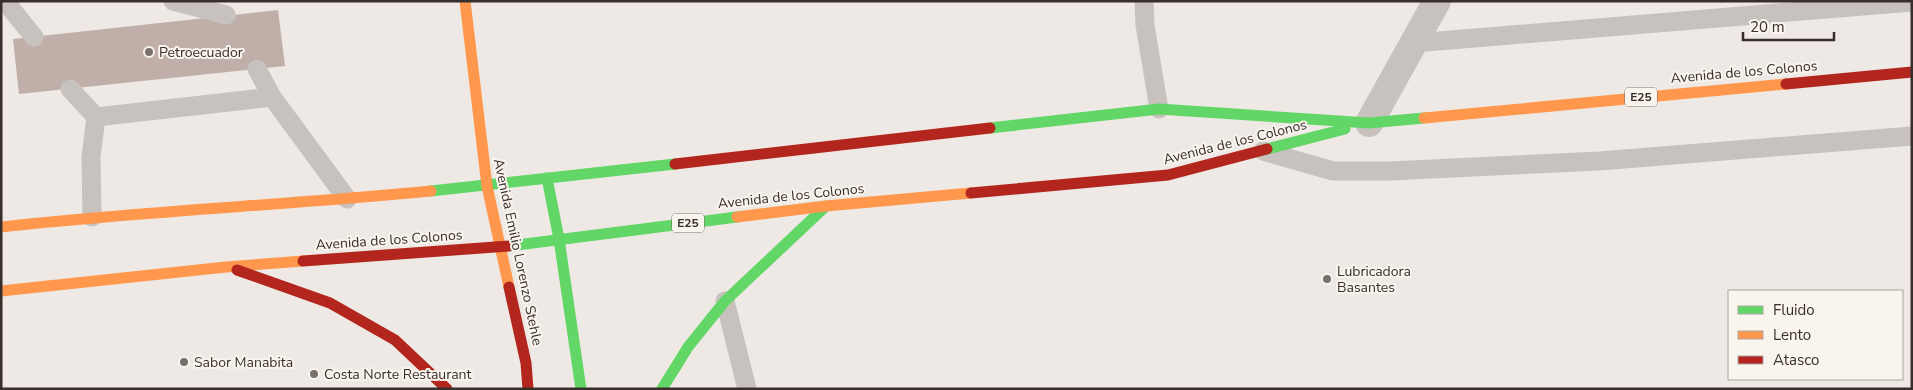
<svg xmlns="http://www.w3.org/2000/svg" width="1913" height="390" font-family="'Nunito Sans',sans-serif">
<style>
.building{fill:#bfafa8}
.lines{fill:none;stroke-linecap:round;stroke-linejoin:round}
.lane{stroke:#c7c2bd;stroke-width:19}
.street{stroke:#c7c2bd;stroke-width:28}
.fast{stroke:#63d668;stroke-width:11}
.slow{stroke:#ff974d;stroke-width:11}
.jam{stroke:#b3261e;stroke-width:11}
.poi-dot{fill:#78706c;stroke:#f9f4ee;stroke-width:2}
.labels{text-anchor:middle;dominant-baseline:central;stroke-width:4;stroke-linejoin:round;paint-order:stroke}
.shield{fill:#f9f4ee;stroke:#726a66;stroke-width:1}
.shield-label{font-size:12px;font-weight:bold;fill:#382f2c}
.poi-label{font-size:14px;fill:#382f2c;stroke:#f9f4ee;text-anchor:start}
.street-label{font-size:14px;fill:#382f2c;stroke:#f9f4ee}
</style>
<rect width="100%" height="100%" fill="#eee9e4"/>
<!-- building -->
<path class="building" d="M278,10l7,56 -266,28 -6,-55z"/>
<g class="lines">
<!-- lane -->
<g class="lane">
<path d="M5,1l29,36"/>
<path d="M173,1l53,14"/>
<path d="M1144,1l1,24 14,84"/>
<path d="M1414,43l498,-41"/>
<path d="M257,69l15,28 75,102"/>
<path d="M70,89l26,28 -5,40 1,60"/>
<path d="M96,117l176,-20"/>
<path d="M1263,151l70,20h57l209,-10 313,-25"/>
<path d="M725,301l22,88"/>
</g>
<!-- street -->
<path class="street" d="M1369,123l68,-122"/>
<!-- fast -->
<g class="fast">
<path d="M990,128l169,-19 210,14 55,-5"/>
<path d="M1267,149l78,-20"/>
<path d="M547,178l12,61 22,150"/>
<path d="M431,191l244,-27"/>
<path d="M509,246l228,-29"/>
<path d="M662,389l26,-42 37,-46 101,-95"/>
</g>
<!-- slow -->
<g class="slow">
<path d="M465,1l22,185 22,101"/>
<path d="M1424,118l362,-34"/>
<path d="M737,217l89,-11 145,-13"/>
<path d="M1,227c143,-16 287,-22 430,-36"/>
<path d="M1,291l225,-24 77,-6"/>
</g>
<!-- jam -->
<g class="jam">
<path d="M1786,84l126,-12"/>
<path d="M675,164l315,-36"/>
<path d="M971,193l197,-18 99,-26"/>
<path d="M303,261l206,-15"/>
<path d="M237,270l93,33 65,37 52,49"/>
<path d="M509,287l17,76 2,26"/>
</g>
</g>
<!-- markers -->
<g class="poi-dot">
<circle cx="149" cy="52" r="5"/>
<circle cx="1327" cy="279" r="5"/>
<circle cx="184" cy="362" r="5"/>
<circle cx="314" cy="374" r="5"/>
</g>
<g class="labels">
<!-- shield labels -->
<g class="shield">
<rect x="1625" y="87.5" width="32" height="19" rx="4"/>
<rect x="672" y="213.5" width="32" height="19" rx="4"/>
</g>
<g class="shield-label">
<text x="1641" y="97">E25</text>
<text x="688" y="223">E25</text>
</g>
<!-- poi labels -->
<g class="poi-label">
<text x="159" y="52">Petroecuador</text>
<text x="1337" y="271">Lubricadora<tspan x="1337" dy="16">Basantes</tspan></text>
<text x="194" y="362">Sabor Manabita</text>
<text x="324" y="374">Costa Norte Restaurant</text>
</g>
<!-- street labels -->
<g class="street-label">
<text transform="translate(1744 72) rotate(-5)">Avenida de los Colonos</text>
<text transform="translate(1235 142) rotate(-14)">Avenida de los Colonos</text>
<text transform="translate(791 196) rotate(-6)">Avenida de los Colonos</text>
<text transform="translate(389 240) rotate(-4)">Avenida de los Colonos</text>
<text transform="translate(518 252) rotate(78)">Avenida Emilio Lorenzo Stehle</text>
</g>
</g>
<!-- border -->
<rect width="1913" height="390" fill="none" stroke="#382f2c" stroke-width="5"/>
<!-- legend -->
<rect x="1728" y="290" width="175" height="90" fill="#f9f4ee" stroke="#aca5a0"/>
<rect x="1738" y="306" width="25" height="8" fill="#63d668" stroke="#aca5a0"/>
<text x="1773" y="315" font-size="15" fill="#382f2c">Fluido</text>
<rect x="1738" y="331" width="25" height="8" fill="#ff974d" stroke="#aca5a0"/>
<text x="1773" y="340" font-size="15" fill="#382f2c">Lento</text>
<rect x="1738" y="356" width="25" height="8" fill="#b3261e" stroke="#aca5a0"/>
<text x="1773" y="365" font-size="15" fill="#382f2c">Atasco</text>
<!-- scale -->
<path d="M1743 32v8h91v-8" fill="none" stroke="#382f2c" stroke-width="2.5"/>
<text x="1750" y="32" font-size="15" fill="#382f2c" stroke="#f9f4ee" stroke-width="4" paint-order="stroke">20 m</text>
</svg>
